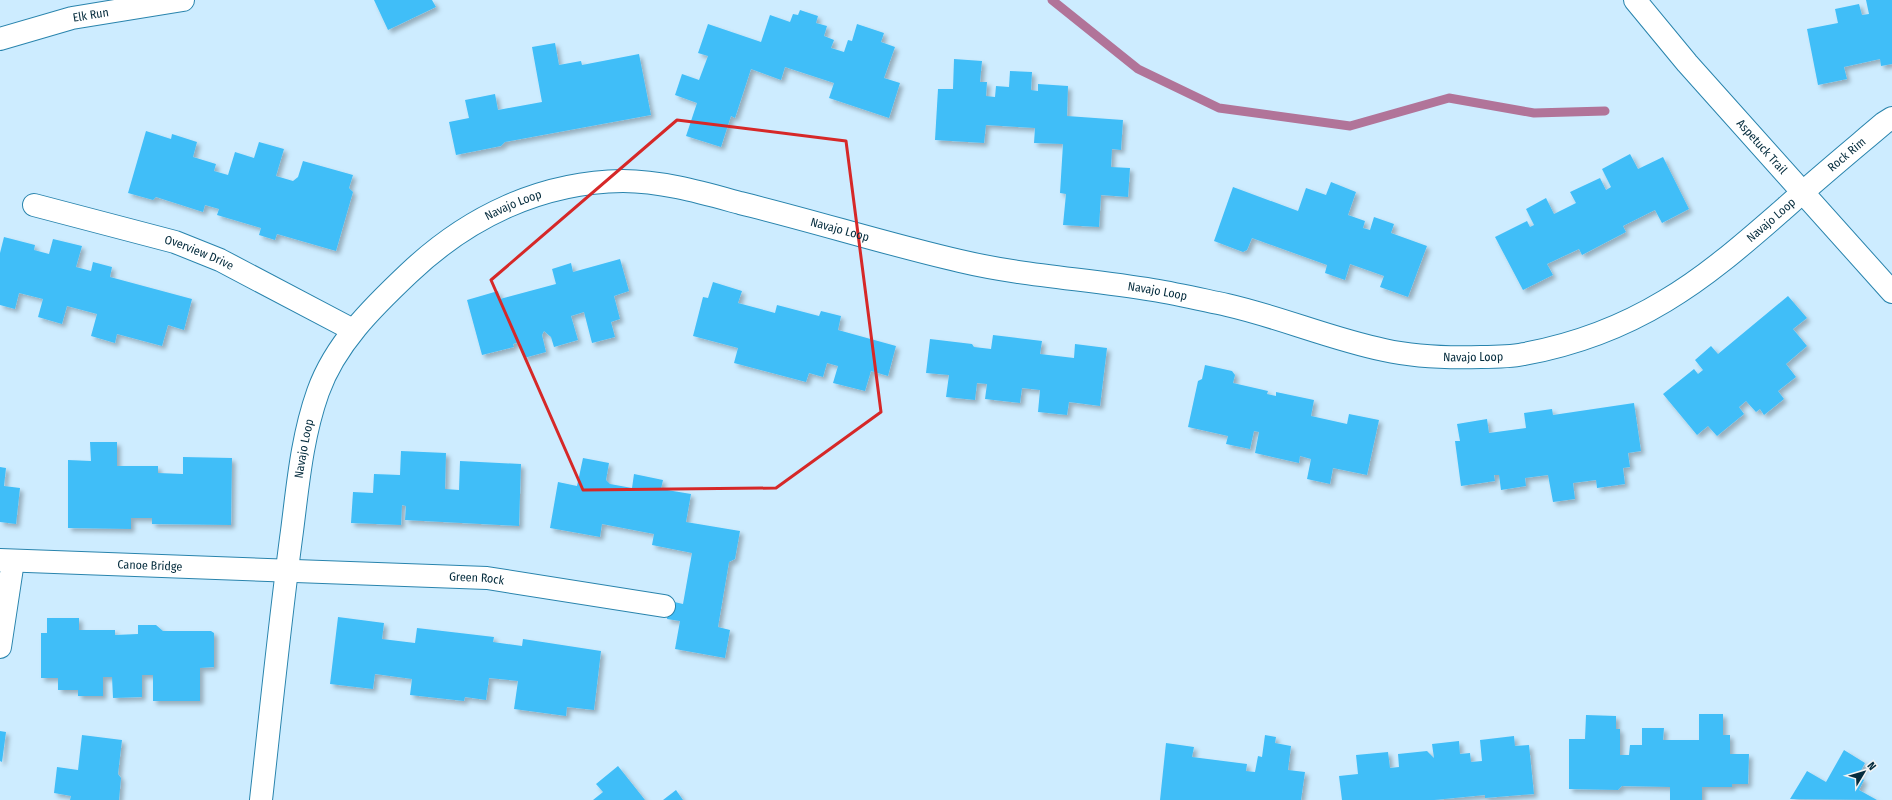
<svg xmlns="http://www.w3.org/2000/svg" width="1892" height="800" font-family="'Fira Sans Condensed',sans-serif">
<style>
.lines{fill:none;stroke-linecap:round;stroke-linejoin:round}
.stream{stroke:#b17499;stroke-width:9}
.building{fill:#41bef8;filter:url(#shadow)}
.minor-casing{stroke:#2984ad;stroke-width:24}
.minor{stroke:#fff;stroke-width:22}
.marked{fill:none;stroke:#d62828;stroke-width:3;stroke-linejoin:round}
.labels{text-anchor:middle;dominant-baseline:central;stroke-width:4;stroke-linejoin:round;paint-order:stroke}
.street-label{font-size:12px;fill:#052c3d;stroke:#f4f4f4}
</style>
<defs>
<filter id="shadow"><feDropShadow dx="3.5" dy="3.5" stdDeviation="2" flood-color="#0004"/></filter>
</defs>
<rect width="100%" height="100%" fill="#cdecff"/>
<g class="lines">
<!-- stream -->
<path class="stream" d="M1052,0l86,69 81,39 131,18 99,-28 85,15 71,-2"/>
</g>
<!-- building -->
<g class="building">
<path d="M374,0h58l4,7 -48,23z"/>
<path d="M1866,0h26v64l-11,2 -1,-7 -36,8 3,12 -29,6 -11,-56 31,-6 -3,-14 24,-5 3,11 7,-1z"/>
<path d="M800,10l18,6 -2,7 11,3 -3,10 10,4 -3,8 13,4 4,-12 4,1 5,-17 27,9 -3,9 14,5 -11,31 16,5 -11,35 -60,-20 5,-15 -49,-16 -4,13 -30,-11 -16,49 -4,-2 -10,31 -35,-11 11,-33 -22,-8 7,-21 17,6 9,-24 -10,-3 10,-29 53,18 9,-27 20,7 3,-8 5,1z"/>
<path d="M555,43l4,22 22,-4 1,4 57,-11 12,61 -146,27 -4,4 -45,9 -7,-33 20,-4 -4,-18 30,-6 3,16 44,-8 -10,-55z"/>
<path d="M954,59l28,2 -2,21h7l-1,14 9,1 1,-11 13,1 1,-16 22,1 -1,18 7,1v-7l30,2 -1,30 56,4 -2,30 -9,-1 -1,18 19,1 -2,29 -27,-2 -2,32 -36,-2 3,-31 -6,-1 3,-49 -29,-1 1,-15 -49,-3 -2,18 -49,-3 3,-51h15z"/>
<path d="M146,131l25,8 1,-5 25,8 -4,15 23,7 -2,7 14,4 7,-23 19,6 5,-16 25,7 -8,27 17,5 5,-4 5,-16 50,14 -4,13 4,4 -17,59 -59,-17 -2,6 -16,-5 2,-7 -44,-13 2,-6 -14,-4 -2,7 -47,-15 -3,3 -25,-7z"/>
<path d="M1630,154l8,15 25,-12 26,52 -27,14 -7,-13 -32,16 3,6 -44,23 -3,-6 -32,15 6,11 -30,15 -28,-53 32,-16 3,6 4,-2 -8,-16 20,-11 8,16 22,-11 -6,-11 30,-14 6,12 5,-3 -9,-18z"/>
<path d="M1331,182l25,10 -8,23 17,6 -2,7 7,2 4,-13 20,7 -3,9 36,13 -19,51 -28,-10 4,-11 -34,-12 -5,16 -20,-7 2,-8 -75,-27 -5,12 -4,2 -29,-11 19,-54 65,24 8,-23 20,7z"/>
<path d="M4,237l31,8 -1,5 15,4 4,-15 29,7 -6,21 15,4 2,-9 19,5 -2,10 82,22 -8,31 -16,-5 -6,21 -45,-12 -2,9 -24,-7 6,-22 -30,-8 -5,18 -24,-7 5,-18 -24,-6 -4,16 -15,-4v-52z"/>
<path d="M620,259l9,32 -15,5 6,23 -9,3 4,15 -23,6 -8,-31 -13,4 7,24 -24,7 -3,-10 -7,-6 -2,4 4,17 -22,6 -4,-16 -7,2 1,3 -32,8 -15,-55 31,-9 2,8 56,-15 -4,-15 19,-6 2,9z"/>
<path d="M713,282l29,9 -4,12 37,10 2,-8 42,11 2,-5 20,5 -3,14 58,16 -8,30 -17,-5 -6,20 -32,-8 5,-17 -11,-3 -4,14 -14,-4 -3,9 -72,-19 4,-15 -45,-12 10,-39 5,1z"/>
<path d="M1788,296l19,22 -14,11 14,17 -21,18 10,13 -18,14 6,8 -20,16 -4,-6 -4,3 -10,-11 -7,6 5,7 -27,22 -9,-10 -11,9 -34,-41 31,-25 4,5 5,-4 -8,-10 16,-14 7,8z"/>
<path d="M993,335l49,6 -2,13 34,4 1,-14 32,4 -7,58 -31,-4 -2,13 -29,-3 2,-22 -18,-2 -2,15 -35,-4 2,-15 -10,-1 -2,17 -29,-3 3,-22 -23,-2 4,-34 42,5 2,3 17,2z"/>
<path d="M1205,365l27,6 3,4 -2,8 35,8 -1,3 9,2v-4l38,8 -3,16 36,8 2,-10 30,6 -12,55 -34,-7 -3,16 -23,-5 4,-20 -11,-3 -1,7 -44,-10 4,-21 -5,-1 -4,18 -24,-5 2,-8 -40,-9 10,-46 4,-2z"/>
<path d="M1634,403l7,48 -13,2 2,14 -7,1 2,16 -28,4 -1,-8 -23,3 2,16 -22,3 -5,-27 -23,3 1,8 -25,4 -2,-15h-5l1,6 -34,5 -6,-45h5l-3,-17 30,-5 2,14 37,-5 -2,-15 28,-4 1,6z"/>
<path d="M90,442h27v24h41v7l25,1v-17l49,1 -1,67 -79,-1v-6h-21v11l-63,-1v-68l23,1z"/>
<path d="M401,451l45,2 -1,36 14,1 1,-29 61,3 -2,62 -114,-6 1,-14 -4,-1 -1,20 -50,-2 2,-31 20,1 1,-19 26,1z"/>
<path d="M583,458l26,5 -3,17 4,4 22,4 2,-14 29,6 -2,9 30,5 -5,28 54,9 -5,28 -6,3 -11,65 12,3 -5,28 -50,-9 5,-28 -13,-2 3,-18 13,3 9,-51 -40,-8 2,-11 -52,-10 -2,13 -50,-9 8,-46 19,4z"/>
<path d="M0,467l6,1 -2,18 16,2 -4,36 -16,-2z"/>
<path d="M338,617l46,6 -2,16 33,4 2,-15 77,9 -1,5 29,4 1,-7 78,12 -7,59 -27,-3 -1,9 -52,-7 4,-28 -29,-3 -3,22 -21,-3 -1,4 -54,-6 2,-16 -37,-5 -2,15 -43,-5z"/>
<path d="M47,618h32v12h36v5l23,-1v-9h18l7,6h48l3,2v34l-14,1v33h-47v-26h-11v22l-29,1 -1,-21h-9v19h-25v-6h-20v-12h-17v-45h6z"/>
<path d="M1699,714h24v21h7v19h19l-1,30h-16v3h-30v13h-32v-13l-48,-1 -4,4 -49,-1v-50h16l1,-24 30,1v13h4v26h9l1,-10h12v-17h22l-1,12h36z"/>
<path d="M0,731l6,1 -4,30 -2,-1z"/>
<path d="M82,735l40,5 -4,34 3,4 -2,22h-49l1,-4 -17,-3 3,-26 21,3z"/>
<path d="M1265,735l11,2 -1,6 16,3 -3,24 17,2 -4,28h-141l6,-57 28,4 -2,10 55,7 -1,7 9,1 3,-16 4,1z"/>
<path d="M1514,736l1,10 14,-1 5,49 -49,4v-3l-51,5h-92l-3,-24 19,-2 -2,-19 32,-3 2,16 9,-1 -1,-13 29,-3 7,7 -2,-14 27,-3 1,13 10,-1 1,9 11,-1 -2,-21z"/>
<path d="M1844,750l21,13 -7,13 6,4 -5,10 18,10 -87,-1 17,-28 19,11z"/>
<path d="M618,766l27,34h-52l10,-8 -7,-8z"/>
<path d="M676,790l7,10h-20z"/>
</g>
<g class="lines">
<!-- minor casing -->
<g class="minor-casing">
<g id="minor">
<path id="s1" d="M1635,0l52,63 205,229"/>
<path id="s2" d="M0,39l72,-21 111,-18"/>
<path id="s3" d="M34,205l141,37 45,18 133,70"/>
<path id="s4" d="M0,560l487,18 177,28"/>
<path d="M0,647l13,-86"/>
<path id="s5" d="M261,800c10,-90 19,-180 31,-269 6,-47 10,-94 26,-139 17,-48 55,-85 91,-119 59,-56 132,-91 214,-92 39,0 80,12 117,22 74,18 146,41 220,58 63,15 129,18 193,29 25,4 50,10 74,15 53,12 104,34 157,45 31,7 65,8 97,7 14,0 29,0 43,-3 49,-9 98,-27 141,-53 44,-26 82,-60 120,-93 32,-29 66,-57 99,-85l8,-5"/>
</g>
</g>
<!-- minor -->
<use href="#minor" class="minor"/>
</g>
<!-- marked area -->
<path class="marked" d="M677,120l169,21 35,271 -105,76 -193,2 -92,-210z"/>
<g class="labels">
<!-- street labels -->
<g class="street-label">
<text stroke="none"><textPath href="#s2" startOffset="94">Elk Run</textPath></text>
<text stroke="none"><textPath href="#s1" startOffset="194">Aspetuck Trail</textPath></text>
<text stroke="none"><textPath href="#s5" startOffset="2109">Rock Rim</textPath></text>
<text stroke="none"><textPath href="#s5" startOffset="689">Navajo Loop</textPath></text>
<text stroke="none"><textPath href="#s5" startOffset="2009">Navajo Loop</textPath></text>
<text stroke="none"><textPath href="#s5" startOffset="1025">Navajo Loop</textPath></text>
<text stroke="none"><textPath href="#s3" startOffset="172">Overview Drive</textPath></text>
<text stroke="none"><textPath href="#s5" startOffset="1349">Navajo Loop</textPath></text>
<text stroke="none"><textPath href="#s5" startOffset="1673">Navajo Loop</textPath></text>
<text stroke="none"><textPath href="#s5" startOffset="354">Navajo Loop</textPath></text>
<text stroke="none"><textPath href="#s4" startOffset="150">Canoe Bridge</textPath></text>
<text stroke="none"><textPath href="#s4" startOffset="477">Green Rock</textPath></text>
</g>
</g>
<!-- north arrow -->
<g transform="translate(1864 772) rotate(52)" stroke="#f4f4f4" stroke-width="3" paint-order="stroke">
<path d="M0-3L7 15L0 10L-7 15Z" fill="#052c3d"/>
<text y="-6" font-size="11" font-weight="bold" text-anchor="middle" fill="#052c3d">N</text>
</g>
</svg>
